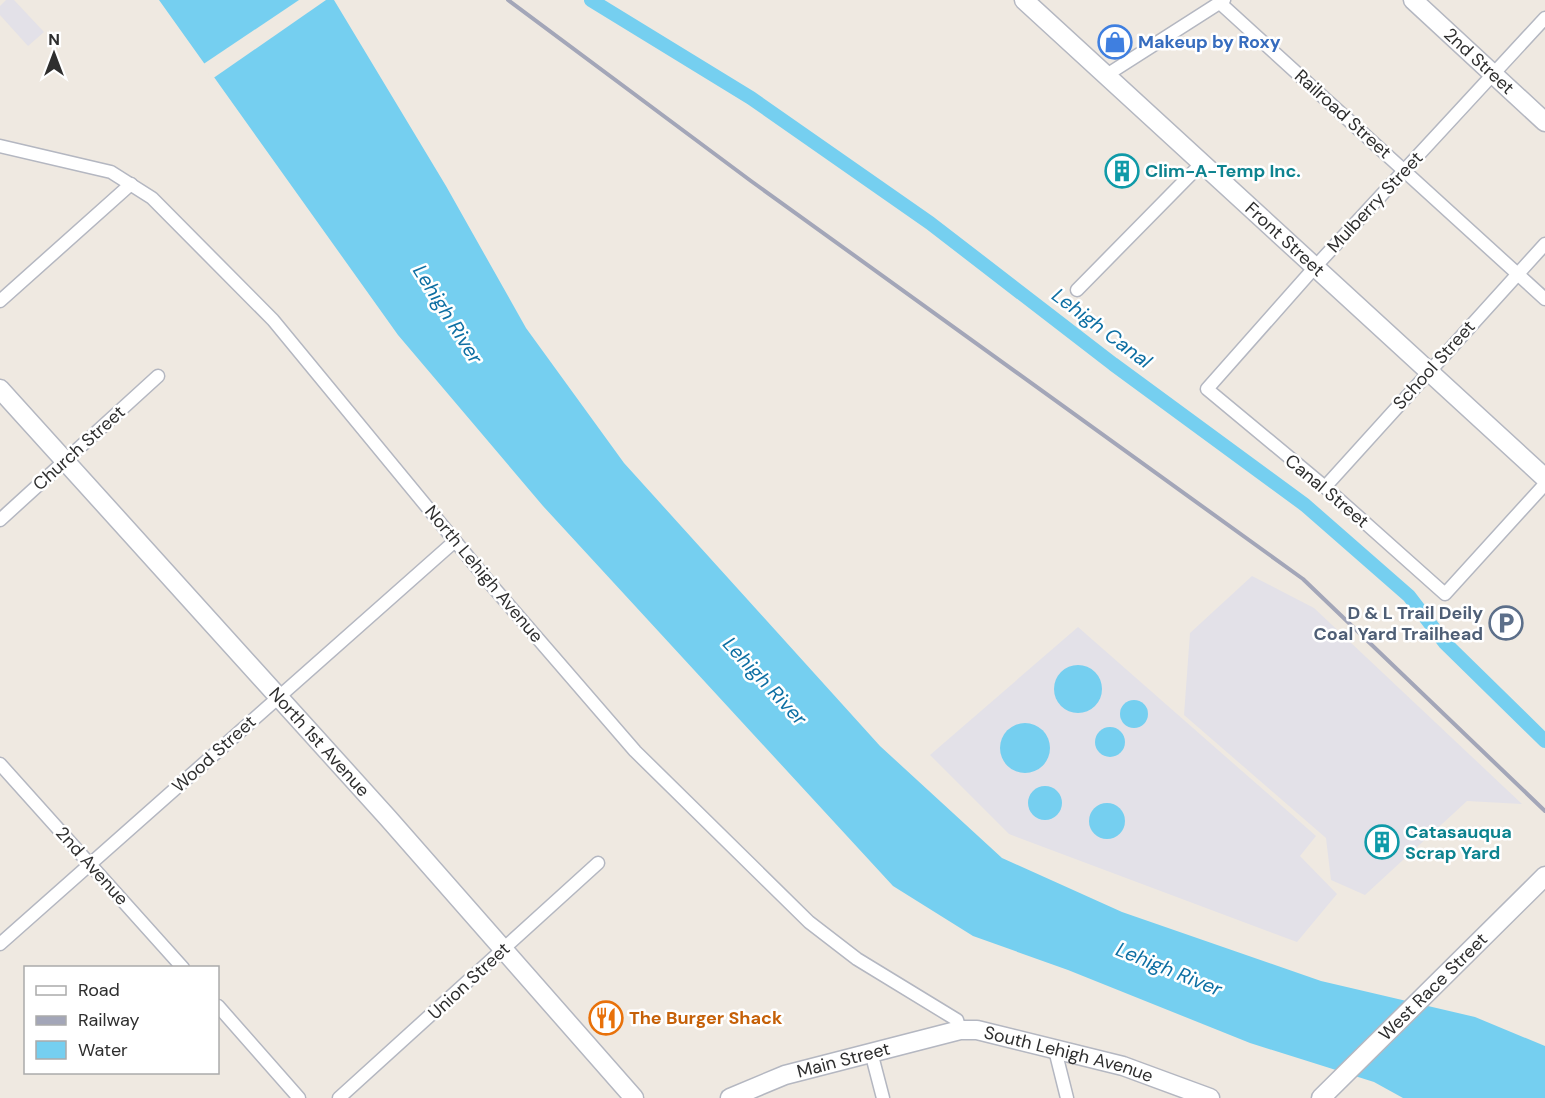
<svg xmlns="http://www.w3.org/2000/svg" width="1545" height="1098" font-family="'DM Sans',sans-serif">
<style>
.industrial{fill:#e3e1e8}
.water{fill:#75cff0}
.pier{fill:#efe9e1}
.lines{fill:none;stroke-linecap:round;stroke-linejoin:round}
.canal{stroke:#75cff0;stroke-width:14}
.street-casing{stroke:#b4b7c1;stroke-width:15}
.secondary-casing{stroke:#b4b7c1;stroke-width:21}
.street{stroke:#fff;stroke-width:12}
.secondary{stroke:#fff;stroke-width:18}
.rail{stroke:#a3a6b8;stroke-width:4}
.labels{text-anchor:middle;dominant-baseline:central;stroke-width:5;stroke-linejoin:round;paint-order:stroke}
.shop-label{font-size:18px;font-weight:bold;fill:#366cbe;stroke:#fff;text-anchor:start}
.street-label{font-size:18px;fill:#2e2e2e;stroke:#fff}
.culture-label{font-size:18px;font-weight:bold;fill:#0d838f;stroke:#fff;text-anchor:start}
.service-label{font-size:18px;font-weight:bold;fill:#4e5e75;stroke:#fff;text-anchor:end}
.food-label{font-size:18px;font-weight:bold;fill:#c56008;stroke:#fff;text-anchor:start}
.water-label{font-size:20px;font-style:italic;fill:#0d6fa3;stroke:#fff}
</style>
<rect width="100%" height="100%" fill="#efe9e1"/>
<!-- industrial -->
<g class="industrial">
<path d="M6,0h8l30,32 -16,14 -28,-31v-9z"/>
<path d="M1252,576l62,32 208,196 -55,-3 -102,94 -34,-15 -5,-42 -142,-123 6,-82z"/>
<path d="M1078,627l238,209 -16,20 37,38 -40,48 -288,-108 -79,-79z"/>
</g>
<!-- water -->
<g class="water">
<path d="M159,0h175l112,186 80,142 98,135 256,283 122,112 120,54 199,69 154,36 70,29v52h-142l-29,-16 -124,-39 -182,-73 -95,-34 -80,-50 -350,-380 -145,-171z"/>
<circle cx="1078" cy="689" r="24"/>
<circle cx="1134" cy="714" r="14"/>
<circle cx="1025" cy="748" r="25"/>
<circle cx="1110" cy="742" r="15"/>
<circle cx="1045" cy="803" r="17"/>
<circle cx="1107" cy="821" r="18"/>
</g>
<!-- pier -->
<path class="pier" d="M299,0h27l-114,79 -10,-14z"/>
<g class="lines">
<!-- canal -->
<path class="canal" d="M591,0l160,98 179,125 183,141 192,141 104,91 36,47 100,98"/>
<!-- street casing -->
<g class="street-casing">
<g id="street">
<path d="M1220,3l325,296"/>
<path d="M1545,18l-230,249 -108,122 118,98 120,107 100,-110"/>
<path d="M1105,76l119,-76"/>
<path d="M0,146l111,26 41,26 121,122 215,261 147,170 174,171 48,37 100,61 3,10"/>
<path d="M1077,290l125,-127"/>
<path d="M0,301l131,-117"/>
<path d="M1325,487l220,-243"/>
<path d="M0,520l158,-144"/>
<path d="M0,764l183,204"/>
<path d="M0,944l455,-403"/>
<path d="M218,1006l81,92"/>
<path d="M1055,1050l12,48"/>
<path d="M871,1052l12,46"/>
<path d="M339,1098l259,-235"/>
</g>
</g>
<!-- secondary casing -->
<g class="secondary-casing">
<g id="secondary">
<path id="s1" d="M1024,0l521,478"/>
<path id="s2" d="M1413,0l132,122"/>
<path id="s3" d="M0,389l388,429 246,280"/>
<path id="s4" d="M730,1098l55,-23 175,-45h17l146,36 87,32"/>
<path id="s5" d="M1321,1098l224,-222"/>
</g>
</g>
<!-- street -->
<use href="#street" class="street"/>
<!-- secondary -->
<use href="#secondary" class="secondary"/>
<!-- rail -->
<path class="rail" d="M508,0l243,181 552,398 242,232"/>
</g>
<!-- icons -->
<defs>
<g id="shop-ring" transform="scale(1.725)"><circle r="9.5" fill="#fff" stroke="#3f7fe0" stroke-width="1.5"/><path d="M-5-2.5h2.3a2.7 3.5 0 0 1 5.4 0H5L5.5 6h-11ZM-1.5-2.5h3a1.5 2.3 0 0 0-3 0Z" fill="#3f7fe0"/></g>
<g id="building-ring" transform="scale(1.725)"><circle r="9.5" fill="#fff" stroke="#0f9aa8" stroke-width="1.5"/><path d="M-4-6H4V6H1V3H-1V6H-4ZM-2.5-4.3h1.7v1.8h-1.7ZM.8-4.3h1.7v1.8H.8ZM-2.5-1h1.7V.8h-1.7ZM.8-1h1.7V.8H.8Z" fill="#0f9aa8"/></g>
<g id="parking-ring" transform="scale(1.725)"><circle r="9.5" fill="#fff" stroke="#5c6f8a" stroke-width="1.5"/><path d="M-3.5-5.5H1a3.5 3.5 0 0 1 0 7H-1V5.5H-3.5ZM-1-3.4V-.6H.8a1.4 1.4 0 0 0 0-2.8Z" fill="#5c6f8a"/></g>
<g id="restaurant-ring" transform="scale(1.725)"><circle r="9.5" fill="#fff" stroke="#e8710a" stroke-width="1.5"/><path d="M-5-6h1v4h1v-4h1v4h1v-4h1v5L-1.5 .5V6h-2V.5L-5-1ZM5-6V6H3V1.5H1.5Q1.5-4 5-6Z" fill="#e8710a"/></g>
</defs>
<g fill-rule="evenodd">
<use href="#shop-ring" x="1115" y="42"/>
<use href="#building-ring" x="1122" y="171"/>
<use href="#parking-ring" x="1506" y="623"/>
<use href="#building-ring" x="1382" y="842"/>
<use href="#restaurant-ring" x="606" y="1018"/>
</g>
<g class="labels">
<!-- shop labels -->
<g class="shop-label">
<text x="1138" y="42">Makeup by Roxy</text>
</g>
<!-- street labels -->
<g class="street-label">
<text stroke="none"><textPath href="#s2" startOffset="90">2nd Street</textPath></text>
<text transform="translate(1343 114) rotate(42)">Railroad Street</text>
<text transform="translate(1375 202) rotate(-47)">Mulberry Street</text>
<text stroke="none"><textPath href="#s1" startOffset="354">Front Street</textPath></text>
<text transform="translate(1434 365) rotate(-48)">School Street</text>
<text transform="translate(79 448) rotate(-42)">Church Street</text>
<text transform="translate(1327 491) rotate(40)">Canal Street</text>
<text transform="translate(484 574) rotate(50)">North Lehigh Avenue</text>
<text stroke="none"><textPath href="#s3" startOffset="476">North 1st Avenue</textPath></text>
<text transform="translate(214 754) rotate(-42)">Wood Street</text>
<text transform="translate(92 866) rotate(48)">2nd Avenue</text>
<text transform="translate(469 981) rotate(-43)">Union Street</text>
<text stroke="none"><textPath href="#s5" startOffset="158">West Race Street</textPath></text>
<text stroke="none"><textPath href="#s4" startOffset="352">South Lehigh Avenue</textPath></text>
<text stroke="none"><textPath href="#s4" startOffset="120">Main Street</textPath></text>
</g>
<!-- culture labels -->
<g class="culture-label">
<text x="1145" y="171">Clim-A-Temp Inc.</text>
<text x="1405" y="832">Catasauqua<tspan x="1405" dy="21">Scrap Yard</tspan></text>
</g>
<!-- service labels -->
<g class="service-label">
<text x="1483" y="613">D &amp; L Trail Deily<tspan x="1483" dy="21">Coal Yard Trailhead</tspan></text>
</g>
<!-- food labels -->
<g class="food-label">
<text x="629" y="1018">The Burger Shack</text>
</g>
<!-- water labels -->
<g class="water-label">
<text transform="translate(448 314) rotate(58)">Lehigh River</text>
<text transform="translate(1102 328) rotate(37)">Lehigh Canal</text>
<text transform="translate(765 681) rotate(47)">Lehigh River</text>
<text transform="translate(1169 969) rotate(22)">Lehigh River</text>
</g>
</g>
<!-- legend -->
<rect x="24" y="966" width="195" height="108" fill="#ffffff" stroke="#ababab" stroke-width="1.5"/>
<rect x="36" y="986" width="30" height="9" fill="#ffffff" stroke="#ababab" stroke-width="1.5"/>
<text x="78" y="996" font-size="18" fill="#2e2e2e">Road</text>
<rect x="36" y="1016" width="30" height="9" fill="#a3a6b8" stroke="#ababab" stroke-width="1.5"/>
<text x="78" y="1026" font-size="18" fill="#2e2e2e">Railway</text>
<rect x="36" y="1041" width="30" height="18" fill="#75cff0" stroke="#ababab" stroke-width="1.5"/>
<text x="78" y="1056" font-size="18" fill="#2e2e2e">Water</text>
<!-- north arrow -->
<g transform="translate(54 54)" stroke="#ffffff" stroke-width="4.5" paint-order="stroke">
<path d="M0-4.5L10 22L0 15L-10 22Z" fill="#2e2e2e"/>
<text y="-9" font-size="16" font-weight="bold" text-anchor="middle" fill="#2e2e2e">N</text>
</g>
</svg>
